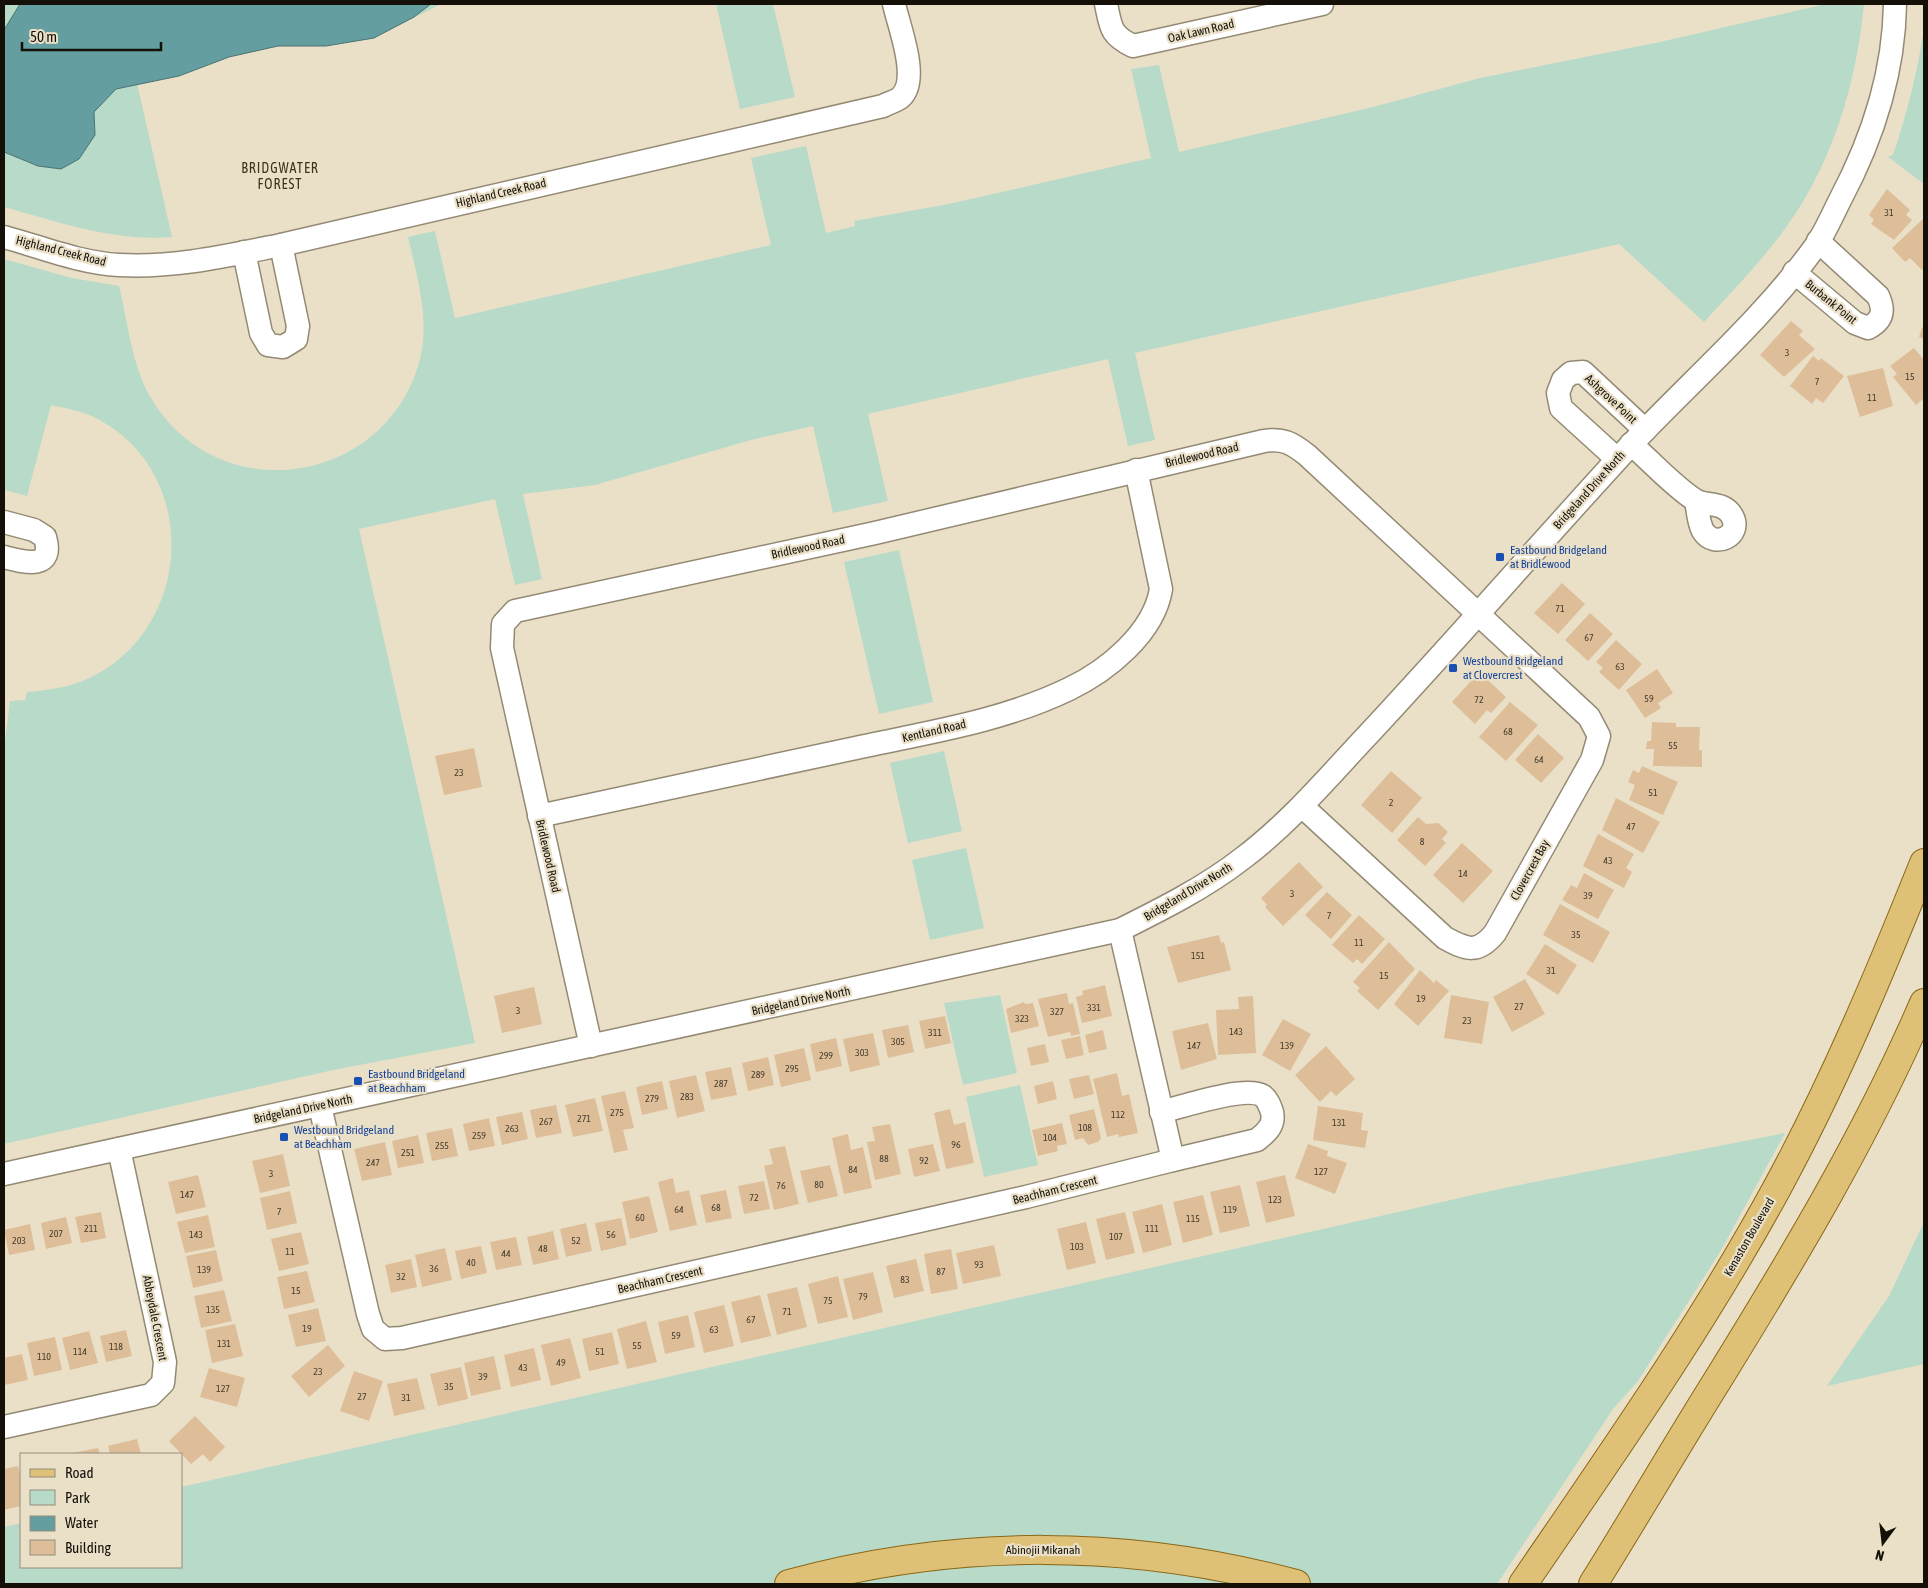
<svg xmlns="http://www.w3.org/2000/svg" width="1928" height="1588" font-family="'Asap Condensed',sans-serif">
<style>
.green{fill:#b8dac8}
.water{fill:#649ea0;stroke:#4c7372}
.building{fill:#ddbe99}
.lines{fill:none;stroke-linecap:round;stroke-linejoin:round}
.minor-casing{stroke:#948a74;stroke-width:25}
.major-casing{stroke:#8a6715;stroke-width:30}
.minor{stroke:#fff;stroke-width:22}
.major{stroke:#dfc077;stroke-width:28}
.transit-dot{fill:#1a4fb4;stroke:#eae0c8;stroke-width:2}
.labels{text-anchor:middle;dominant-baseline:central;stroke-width:4.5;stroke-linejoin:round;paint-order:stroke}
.number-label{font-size:10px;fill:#463c2c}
.street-label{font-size:12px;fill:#141008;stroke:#eae0c8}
.transit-label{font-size:12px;fill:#164399;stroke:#eae0c8;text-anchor:start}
.neighbourhood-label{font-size:14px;letter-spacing:1px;fill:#3b331f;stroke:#eae0c8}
</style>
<rect width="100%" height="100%" fill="#eae0c8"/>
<!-- green -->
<g class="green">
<path d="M4,4h437l-41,21 -28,10 -115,14 -120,34 35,154c-58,5 -113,-15 -168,-30z"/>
<path d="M716,4h57l22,93 -55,12z"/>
<path d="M1826,4h38c-8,85 -35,171 -89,238 -22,28 -47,54 -71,80l-85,-78 -484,109 20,87 -27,6 -20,-87 -240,55 20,87 -55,12 -20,-87 -62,14 -156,45 -72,9 19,85 -27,6 -20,-86 -136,30 116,514 -137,26 -334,75v-394l6,-49 15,-1 2,-8c25,-2 50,-6 72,-19 97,-56 98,-205 -5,-256 -12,-6 -30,-9 -43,-12l-24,91 -23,-6v-231l68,19 47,8c9,37 13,80 32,112 67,113 236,88 269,-39 10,-40 -3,-83 -12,-122l27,-6 20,87 316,-73 -20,-87 55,-12 20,87 29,-7 -1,-5 95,-17 202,-46 -20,-89 28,-4 20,87 194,-45 107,-29 180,-36z"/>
<path d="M1924,27v157l-36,-27 5,-2c14,-42 25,-84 31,-128z"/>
<path d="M899,550l34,152 -54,12 -35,-152z"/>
<path d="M944,751l18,80 -54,12 -18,-80z"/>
<path d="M966,848l18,80 -54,12 -18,-80z"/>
<path d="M1000,995l17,78 -54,12 -19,-82z"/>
<path d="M1020,1085l18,80 -54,12 -18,-80z"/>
<path d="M1785,1133l-65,119 -82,129 -25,28 -116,175h-1493v-57l17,-4v44h160v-80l1323,-299z"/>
<path d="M1924,1222v142l-97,22 62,-90z"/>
</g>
<!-- water -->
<path class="water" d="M20,4h411l-17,13 -40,21 -48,8h-48l-49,11 -50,19 -63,13 -22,23 1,23 -16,24 -18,10 -23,-3 -34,-14v-122z"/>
<!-- building -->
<g class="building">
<path d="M1887,189l23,21 -4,5 6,5 -18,20 -23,-16 3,-4 -5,-5z"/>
<path d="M1924,218v50l-2,2 -12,-12 -5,4 -13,-14z"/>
<path d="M1791,321l12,10 -4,4 16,14 -31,28 -24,-22z"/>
<path d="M1922,327l2,1v11l-5,-2z"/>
<path d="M1914,348l10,12v38l-8,7 -23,-28 4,-3 -7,-8z"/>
<path d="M1813,356l6,5 2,-3 23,18 -21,27 -7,-5 -4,6 -22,-18z"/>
<path d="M1883,368l10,38 -33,11 -13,-41z"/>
<path d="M1562,583l23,21 -27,30 -24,-21z"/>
<path d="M1590,613l23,21 -25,27 -23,-21z"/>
<path d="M1616,640l26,24 -23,26 -20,-18 4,-4 -7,-6z"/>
<path d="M1657,669l16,24 -15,10 3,5 -16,10 -19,-28z"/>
<path d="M1479,672l27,25 -15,16 -4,-3 -12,14 -23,-22z"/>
<path d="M1510,702l28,23 -32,36 -27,-24z"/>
<path d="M1652,722l24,1v4h24l-1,23h3v17l-49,-1 1,-17h-8l1,-8h4z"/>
<path d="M1538,734l26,24 -23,25 -26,-23z"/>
<path d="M474,748l8,39 -38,8 -9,-39z"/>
<path d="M1642,766l36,16 -15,33 -34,-15 6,-15 -7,-3 5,-12 6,3z"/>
<path d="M1391,771l31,27 -30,35 -31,-28z"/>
<path d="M1616,798l44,24 -17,31 -41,-23z"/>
<path d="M1418,817l8,7 12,-1 10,9 -6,7 4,4 -21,23 -28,-26z"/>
<path d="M1598,834l36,20 -8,14 6,4 -8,16 -41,-22z"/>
<path d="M1462,843l31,28 -30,32 -30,-28z"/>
<path d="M1299,862l24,25 -40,39 -18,-19 2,-2 -6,-7z"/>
<path d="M1584,873l30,17 -16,29 -36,-19 9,-15 6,3z"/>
<path d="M1327,892l25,23 -21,24 -26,-24z"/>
<path d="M1560,904l50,28 -17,31 -50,-28z"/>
<path d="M1359,915l26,24 -23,25 -5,-5 -4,4 -21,-18z"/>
<path d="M1219,935l2,8 3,-1 7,28 -53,13 -11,-36z"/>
<path d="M1389,942l26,27 -37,41 -21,-19 3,-3 -7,-6z"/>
<path d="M1545,944l32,21 -19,30 -32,-21z"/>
<path d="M1420,970l14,13 2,-3 13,11 -31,35 -24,-22z"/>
<path d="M1525,979l20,35 -33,18 -19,-35z"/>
<path d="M1105,985l7,31 -30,7 -6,-26 7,-2 -1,-4z"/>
<path d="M534,987l8,37 -40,9 -8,-37z"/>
<path d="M1067,993l2,11 4,-1 7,31 -9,2 -1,-4 -22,5 -10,-38z"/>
<path d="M1451,995l38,7 -7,42 -38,-6z"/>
<path d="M1253,996l3,57 -38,2 -2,-45 23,-1 -1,-12z"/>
<path d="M1024,1002l1,2 8,-1 6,23 -28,7 -5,-24z"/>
<path d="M945,1016l6,27 -26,6 -6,-28z"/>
<path d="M1283,1019l28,15 -21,37 -28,-16z"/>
<path d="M1208,1023l9,36 -36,11 -9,-39z"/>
<path d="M908,1025l6,27 -26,6 -6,-28z"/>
<path d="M1103,1030l4,19 -18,4 -4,-18z"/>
<path d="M873,1033l7,32 -30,7 -7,-33z"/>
<path d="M1080,1036l4,19 -18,4 -5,-19z"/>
<path d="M836,1038l6,28 -26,6 -6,-28z"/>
<path d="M1045,1044l4,18 -18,4 -4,-18z"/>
<path d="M1326,1046l29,33 -19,17 -5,-5 -11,11 -25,-27z"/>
<path d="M804,1048l7,32 -30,7 -7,-32z"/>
<path d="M768,1057l6,28 -26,6 -6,-28z"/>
<path d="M731,1067l6,28 -26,5 -6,-28z"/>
<path d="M1117,1073l5,23 7,-2 9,39 -19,4 -1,-3 -11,3 -14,-58z"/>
<path d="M696,1075l9,36 -28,7 -8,-37z"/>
<path d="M1089,1075l5,19 -20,5 -5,-20z"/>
<path d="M662,1081l6,28 -26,6 -6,-28z"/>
<path d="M1053,1081l4,18 -19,5 -4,-18z"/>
<path d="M625,1091l9,37 -11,2 5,20 -14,3 -13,-57z"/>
<path d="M595,1098l8,33 -30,6 -8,-32z"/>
<path d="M556,1105l6,28 -26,5 -6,-28z"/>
<path d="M1318,1106l45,7 -2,17 7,1 -3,17 -52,-8z"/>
<path d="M950,1109l4,16 11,-3 9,41 -28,6 -12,-56z"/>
<path d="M1094,1109l7,29 -3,4 -10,3 -5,-7 -8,2 -6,-25z"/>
<path d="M522,1112l6,27 -26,6 -6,-28z"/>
<path d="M489,1118l6,28 -26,5 -6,-27z"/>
<path d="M1062,1123l5,21 -10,2 1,5 -20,5 -6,-26z"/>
<path d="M890,1124l11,50 -26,6 -8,-38 8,-1 -3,-14z"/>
<path d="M452,1128l6,28 -26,5 -6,-28z"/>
<path d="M848,1134l3,16 12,-3 9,41 -28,6 -12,-56z"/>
<path d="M418,1135l6,28 -26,5 -6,-27z"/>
<path d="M385,1142l7,33 -30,6 -8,-32z"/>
<path d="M933,1144l7,27 -26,6 -6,-28z"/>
<path d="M1308,1144l20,7 -1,5 20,7 -12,31 -40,-16z"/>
<path d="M785,1146l14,58 -25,6 -10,-44 9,-2 -4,-15z"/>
<path d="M283,1154l7,32 -30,7 -8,-32z"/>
<path d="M830,1165l8,31 -30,7 -8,-32z"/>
<path d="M198,1175l8,32 -30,7 -8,-32z"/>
<path d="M1285,1175l10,41 -29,7 -10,-41z"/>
<path d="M673,1178l3,15 13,-3 8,35 -27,6 -12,-49z"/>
<path d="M764,1181l6,28 -26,5 -6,-28z"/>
<path d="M1240,1185l10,41 -30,7 -10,-41z"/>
<path d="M726,1190l6,28 -26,5 -6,-28z"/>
<path d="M290,1191l7,32 -30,7 -7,-32z"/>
<path d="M1203,1195l10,40 -30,8 -10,-41z"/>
<path d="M649,1196l9,36 -28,7 -8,-37z"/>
<path d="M1162,1204l10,41 -29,8 -11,-41z"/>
<path d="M101,1212l5,26 -25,5 -6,-26z"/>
<path d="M1125,1212l10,41 -29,7 -10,-41z"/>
<path d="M208,1215l7,32 -30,6 -8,-31z"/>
<path d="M66,1217l6,26 -26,6 -5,-26z"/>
<path d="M621,1218l6,27 -26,6 -6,-28z"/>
<path d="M1086,1222l10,41 -29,7 -10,-41z"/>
<path d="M586,1223l6,28 -26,6 -6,-28z"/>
<path d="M30,1224l5,26 -26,5 -5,-25z"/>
<path d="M553,1231l6,28 -26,6 -6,-28z"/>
<path d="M301,1232l8,32 -30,7 -8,-32z"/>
<path d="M516,1237l6,28 -26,5 -6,-28z"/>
<path d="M994,1245l7,31 -38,8 -7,-31z"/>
<path d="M481,1246l6,27 -26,6 -6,-28z"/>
<path d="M445,1248l7,32 -30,7 -7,-32z"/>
<path d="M951,1249l7,40 -27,5 -7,-40z"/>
<path d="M216,1250l7,31 -30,7 -7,-32z"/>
<path d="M411,1259l6,28 -26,6 -6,-28z"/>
<path d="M916,1259l8,32 -30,7 -8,-32z"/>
<path d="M307,1271l8,31 -31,7 -7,-32z"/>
<path d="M873,1272l10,40 -30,8 -10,-41z"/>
<path d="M838,1276l10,41 -30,7 -10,-40z"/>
<path d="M797,1287l10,40 -30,8 -10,-41z"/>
<path d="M224,1290l8,31 -31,7 -7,-32z"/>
<path d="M760,1295l11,41 -30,7 -10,-41z"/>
<path d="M724,1305l10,41 -30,7 -10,-41z"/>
<path d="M318,1308l8,33 -30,6 -8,-32z"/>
<path d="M688,1315l7,32 -30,7 -7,-32z"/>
<path d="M646,1321l11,41 -30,7 -10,-40z"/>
<path d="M235,1324l8,32 -31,7 -7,-33z"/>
<path d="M126,1330l6,26 -26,6 -6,-26z"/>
<path d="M89,1331l9,32 -28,7 -8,-32z"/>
<path d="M612,1332l7,32 -30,7 -7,-32z"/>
<path d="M55,1337l7,33 -28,6 -7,-33z"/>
<path d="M570,1338l11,40 -30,8 -10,-41z"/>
<path d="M328,1345l17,21 -36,31 -18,-21z"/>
<path d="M534,1348l7,32 -30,7 -7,-32z"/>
<path d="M22,1354l6,26 -24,5v-27z"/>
<path d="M494,1356l7,33 -30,7 -7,-33z"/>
<path d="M461,1367l7,32 -30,7 -8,-32z"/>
<path d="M209,1368l36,10 -8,29 -37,-10z"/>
<path d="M354,1371l29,10 -14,40 -29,-10z"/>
<path d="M417,1378l8,31 -31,7 -7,-32z"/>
<path d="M195,1416l30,31 -15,15 -7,-8 -12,10 -22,-23z"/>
<path d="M137,1439l4,15h-31l-2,-8z"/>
<path d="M98,1448l2,6h-28v-1z"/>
<path d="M18,1466l3,15v25l-17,4v-41z"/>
</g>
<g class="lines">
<!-- minor casing -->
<g class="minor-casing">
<g id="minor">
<path d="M1106,4c5,23 4,31 27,42l189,-42"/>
<path d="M4,237c37,10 76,26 115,28 56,3 107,-9 162,-20l602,-139c5,-3 14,-5 18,-9 19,-18 -2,-70 -7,-93"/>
<path d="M244,252l17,81 7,12 15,2 13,-8 2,-13 -17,-81"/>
<path d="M1794,272l61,51 13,5c15,-8 17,-17 10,-32l-60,-55"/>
<path d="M1631,444c21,18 41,41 64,56 11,7 29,1 37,16 11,20 -18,33 -29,15 -5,-9 -5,-21 -7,-30"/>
<path d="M1617,459l-56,-51 -3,-15 5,-13 8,-7 12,-1 62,58"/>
<path d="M4,522l30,8 11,7c10,34 -21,25 -41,20"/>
<path d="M539,816c104,-23 208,-45 312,-67 73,-16 150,-27 218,-60 38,-18 85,-56 92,-100l-25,-119"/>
<path d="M591,1046l-89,-398 1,-24 12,-13 360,-78 389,-92c19,-3 28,2 43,14l282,262 10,19 -7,24 -97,173c-17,21 -28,17 -50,5l-142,-131"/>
<path d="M320,1106l48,208 5,15 12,10 17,-1 624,-141 147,-37 -53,-230"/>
<path d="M1161,1112c20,-5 85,-27 102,-16 5,4 7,10 9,16 3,13 -5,20 -15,28l-84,20"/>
<path d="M4,1174l1116,-244c42,-21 86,-43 123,-72 45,-34 81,-76 120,-118 85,-91 167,-185 251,-277 65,-72 147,-140 203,-219 9,-14 16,-30 23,-44 33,-62 54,-126 55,-196"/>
<path d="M4,1427l147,-32 12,-12 2,-21 -46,-213"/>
</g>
</g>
<!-- major casing -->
<g class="major-casing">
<g id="major">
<path d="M789,1584c167,-46 340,-45 507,0"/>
<path d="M1523,1584c88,-129 179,-258 254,-396 57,-105 103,-215 147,-325"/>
<path d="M1593,1584c42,-67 82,-136 124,-203 76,-123 150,-246 207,-378"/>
</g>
</g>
<!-- minor -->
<use href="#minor" class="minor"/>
<!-- major -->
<use href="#major" class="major"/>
</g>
<!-- markers -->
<g class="transit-dot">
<rect x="1495" y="552" width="10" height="10" rx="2.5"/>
<rect x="1448" y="663" width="10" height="10" rx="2.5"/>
<rect x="353" y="1076" width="10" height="10" rx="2.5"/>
<rect x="279" y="1132" width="10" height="10" rx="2.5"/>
</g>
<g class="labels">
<!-- number labels -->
<g class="number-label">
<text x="1889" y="212">31</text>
<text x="1787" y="352">3</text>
<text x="1910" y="376">15</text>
<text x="1817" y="381">7</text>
<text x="1872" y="397">11</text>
<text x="1560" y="608">71</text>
<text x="1589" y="637">67</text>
<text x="1620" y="666">63</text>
<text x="1649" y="698">59</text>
<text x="1479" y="699">72</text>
<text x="1508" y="731">68</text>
<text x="1673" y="745">55</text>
<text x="1539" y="759">64</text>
<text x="459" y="772">23</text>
<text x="1653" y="792">51</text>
<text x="1391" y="802">2</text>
<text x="1631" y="826">47</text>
<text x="1422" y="841">8</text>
<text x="1608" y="860">43</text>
<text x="1463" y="873">14</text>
<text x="1292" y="893">3</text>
<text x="1588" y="895">39</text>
<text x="1329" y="915">7</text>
<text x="1576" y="934">35</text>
<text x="1359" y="942">11</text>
<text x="1198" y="955">151</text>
<text x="1551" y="970">31</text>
<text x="1384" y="975">15</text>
<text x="1421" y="998">19</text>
<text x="1519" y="1006">27</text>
<text x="1094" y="1007">331</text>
<text x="518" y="1010">3</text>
<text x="1057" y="1011">327</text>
<text x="1022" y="1018">323</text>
<text x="1467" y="1020">23</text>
<text x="1236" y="1031">143</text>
<text x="935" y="1032">311</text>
<text x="898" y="1041">305</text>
<text x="1194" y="1045">147</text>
<text x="1287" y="1045">139</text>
<text x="862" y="1052">303</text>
<text x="826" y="1055">299</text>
<text x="792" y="1068">295</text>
<text x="758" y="1074">289</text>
<text x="721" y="1083">287</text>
<text x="687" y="1096">283</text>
<text x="652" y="1098">279</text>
<text x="617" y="1112">275</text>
<text x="1118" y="1114">112</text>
<text x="584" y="1118">271</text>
<text x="546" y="1121">267</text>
<text x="1339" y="1122">131</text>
<text x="1085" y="1127">108</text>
<text x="512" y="1128">263</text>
<text x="479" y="1135">259</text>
<text x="1050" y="1137">104</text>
<text x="956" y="1144">96</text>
<text x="442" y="1145">255</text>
<text x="408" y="1152">251</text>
<text x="884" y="1158">88</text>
<text x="924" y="1160">92</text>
<text x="373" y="1162">247</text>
<text x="853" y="1169">84</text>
<text x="1321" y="1171">127</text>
<text x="271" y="1173">3</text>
<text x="819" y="1184">80</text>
<text x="781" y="1185">76</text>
<text x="187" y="1194">147</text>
<text x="754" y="1197">72</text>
<text x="1275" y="1199">123</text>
<text x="716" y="1207">68</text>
<text x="679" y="1209">64</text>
<text x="1230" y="1209">119</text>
<text x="279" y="1211">7</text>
<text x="640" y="1217">60</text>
<text x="1193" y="1218">115</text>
<text x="91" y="1228">211</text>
<text x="1152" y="1228">111</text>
<text x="56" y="1233">207</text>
<text x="196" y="1234">143</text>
<text x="611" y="1234">56</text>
<text x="1116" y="1236">107</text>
<text x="19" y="1240">203</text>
<text x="576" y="1240">52</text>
<text x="1077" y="1246">103</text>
<text x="543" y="1248">48</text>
<text x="290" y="1251">11</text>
<text x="506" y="1253">44</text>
<text x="471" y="1262">40</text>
<text x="979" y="1264">93</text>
<text x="434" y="1268">36</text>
<text x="204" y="1269">139</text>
<text x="941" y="1271">87</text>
<text x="401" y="1276">32</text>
<text x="905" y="1279">83</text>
<text x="296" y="1290">15</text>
<text x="863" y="1296">79</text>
<text x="828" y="1300">75</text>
<text x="213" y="1309">135</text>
<text x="787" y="1311">71</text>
<text x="751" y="1319">67</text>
<text x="307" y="1328">19</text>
<text x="714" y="1329">63</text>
<text x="676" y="1335">59</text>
<text x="224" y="1343">131</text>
<text x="637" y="1345">55</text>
<text x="116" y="1346">118</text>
<text x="80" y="1351">114</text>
<text x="600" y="1351">51</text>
<text x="44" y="1356">110</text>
<text x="561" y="1362">49</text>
<text x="523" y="1367">43</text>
<text x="318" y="1371">23</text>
<text x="483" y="1376">39</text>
<text x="449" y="1386">35</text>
<text x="223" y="1388">127</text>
<text x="362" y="1396">27</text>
<text x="406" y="1397">31</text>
</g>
<!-- street labels -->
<g class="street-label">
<text transform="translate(1201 31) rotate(-13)">Oak Lawn Road</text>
<text transform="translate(501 193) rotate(-13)">Highland Creek Road</text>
<text transform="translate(61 251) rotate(14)">Highland Creek Road</text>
<text transform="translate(1831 302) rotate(39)">Burbank Point</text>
<text transform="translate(1611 399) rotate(43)">Ashgrove Point</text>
<text transform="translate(1202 455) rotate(-13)">Bridlewood Road</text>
<text transform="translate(1589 490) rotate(-48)">Bridgeland Drive North</text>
<text transform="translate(808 547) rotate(-12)">Bridlewood Road</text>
<text transform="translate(934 731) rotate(-13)">Kentland Road</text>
<text transform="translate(548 856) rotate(77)">Bridlewood Road</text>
<text transform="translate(1530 870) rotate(-61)">Clovercrest Bay</text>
<text transform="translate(1188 892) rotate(-31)">Bridgeland Drive North</text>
<text transform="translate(801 1001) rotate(-12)">Bridgeland Drive North</text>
<text transform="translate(303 1109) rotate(-12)">Bridgeland Drive North</text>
<text transform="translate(1055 1190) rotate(-14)">Beachham Crescent</text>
<text transform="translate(1749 1237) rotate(-60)">Kenaston Boulevard</text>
<text transform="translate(660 1280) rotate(-13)">Beachham Crescent</text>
<text transform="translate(155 1318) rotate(79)">Abbeydale Crescent</text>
<text x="1043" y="1550">Abinojii Mikanah</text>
</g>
<!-- transit labels -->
<g class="transit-label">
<text x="1510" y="550">Eastbound Bridgeland<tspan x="1510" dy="14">at Bridlewood</tspan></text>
<text x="1463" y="661">Westbound Bridgeland<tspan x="1463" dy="14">at Clovercrest</tspan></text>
<text x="368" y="1074">Eastbound Bridgeland<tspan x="368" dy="14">at Beachham</tspan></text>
<text x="294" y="1130">Westbound Bridgeland<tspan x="294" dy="14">at Beachham</tspan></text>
</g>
<!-- neighbourhood labels -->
<g class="neighbourhood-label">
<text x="280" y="168">BRIDGWATER<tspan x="280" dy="16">FOREST</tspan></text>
</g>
</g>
<!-- border -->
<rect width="1928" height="1588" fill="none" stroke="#141008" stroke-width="10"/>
<!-- legend -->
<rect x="20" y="1453" width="162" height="115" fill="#eae0c8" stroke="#948d7b"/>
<rect x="30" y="1469" width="25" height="8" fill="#dfc077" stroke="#948d7b"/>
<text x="65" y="1478" font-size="15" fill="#141008">Road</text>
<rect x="30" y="1490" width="25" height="15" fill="#b8dac8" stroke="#948d7b"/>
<text x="65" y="1503" font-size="15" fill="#141008">Park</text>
<rect x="30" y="1516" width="25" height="15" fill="#649ea0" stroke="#948d7b"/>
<text x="65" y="1528" font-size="15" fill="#141008">Water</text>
<rect x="30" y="1540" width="25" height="15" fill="#ddbe99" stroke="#948d7b"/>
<text x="65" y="1553" font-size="15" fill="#141008">Building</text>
<!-- north arrow -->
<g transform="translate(1883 1543) rotate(195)" stroke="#eae0c8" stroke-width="4" paint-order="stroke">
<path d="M0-4L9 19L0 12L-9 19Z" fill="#141008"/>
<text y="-8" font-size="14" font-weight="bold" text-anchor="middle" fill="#141008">N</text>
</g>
<!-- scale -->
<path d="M22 42v8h139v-8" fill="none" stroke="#141008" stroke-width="2.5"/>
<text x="30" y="42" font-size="15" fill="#141008" stroke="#eae0c8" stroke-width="4" paint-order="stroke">50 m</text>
</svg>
